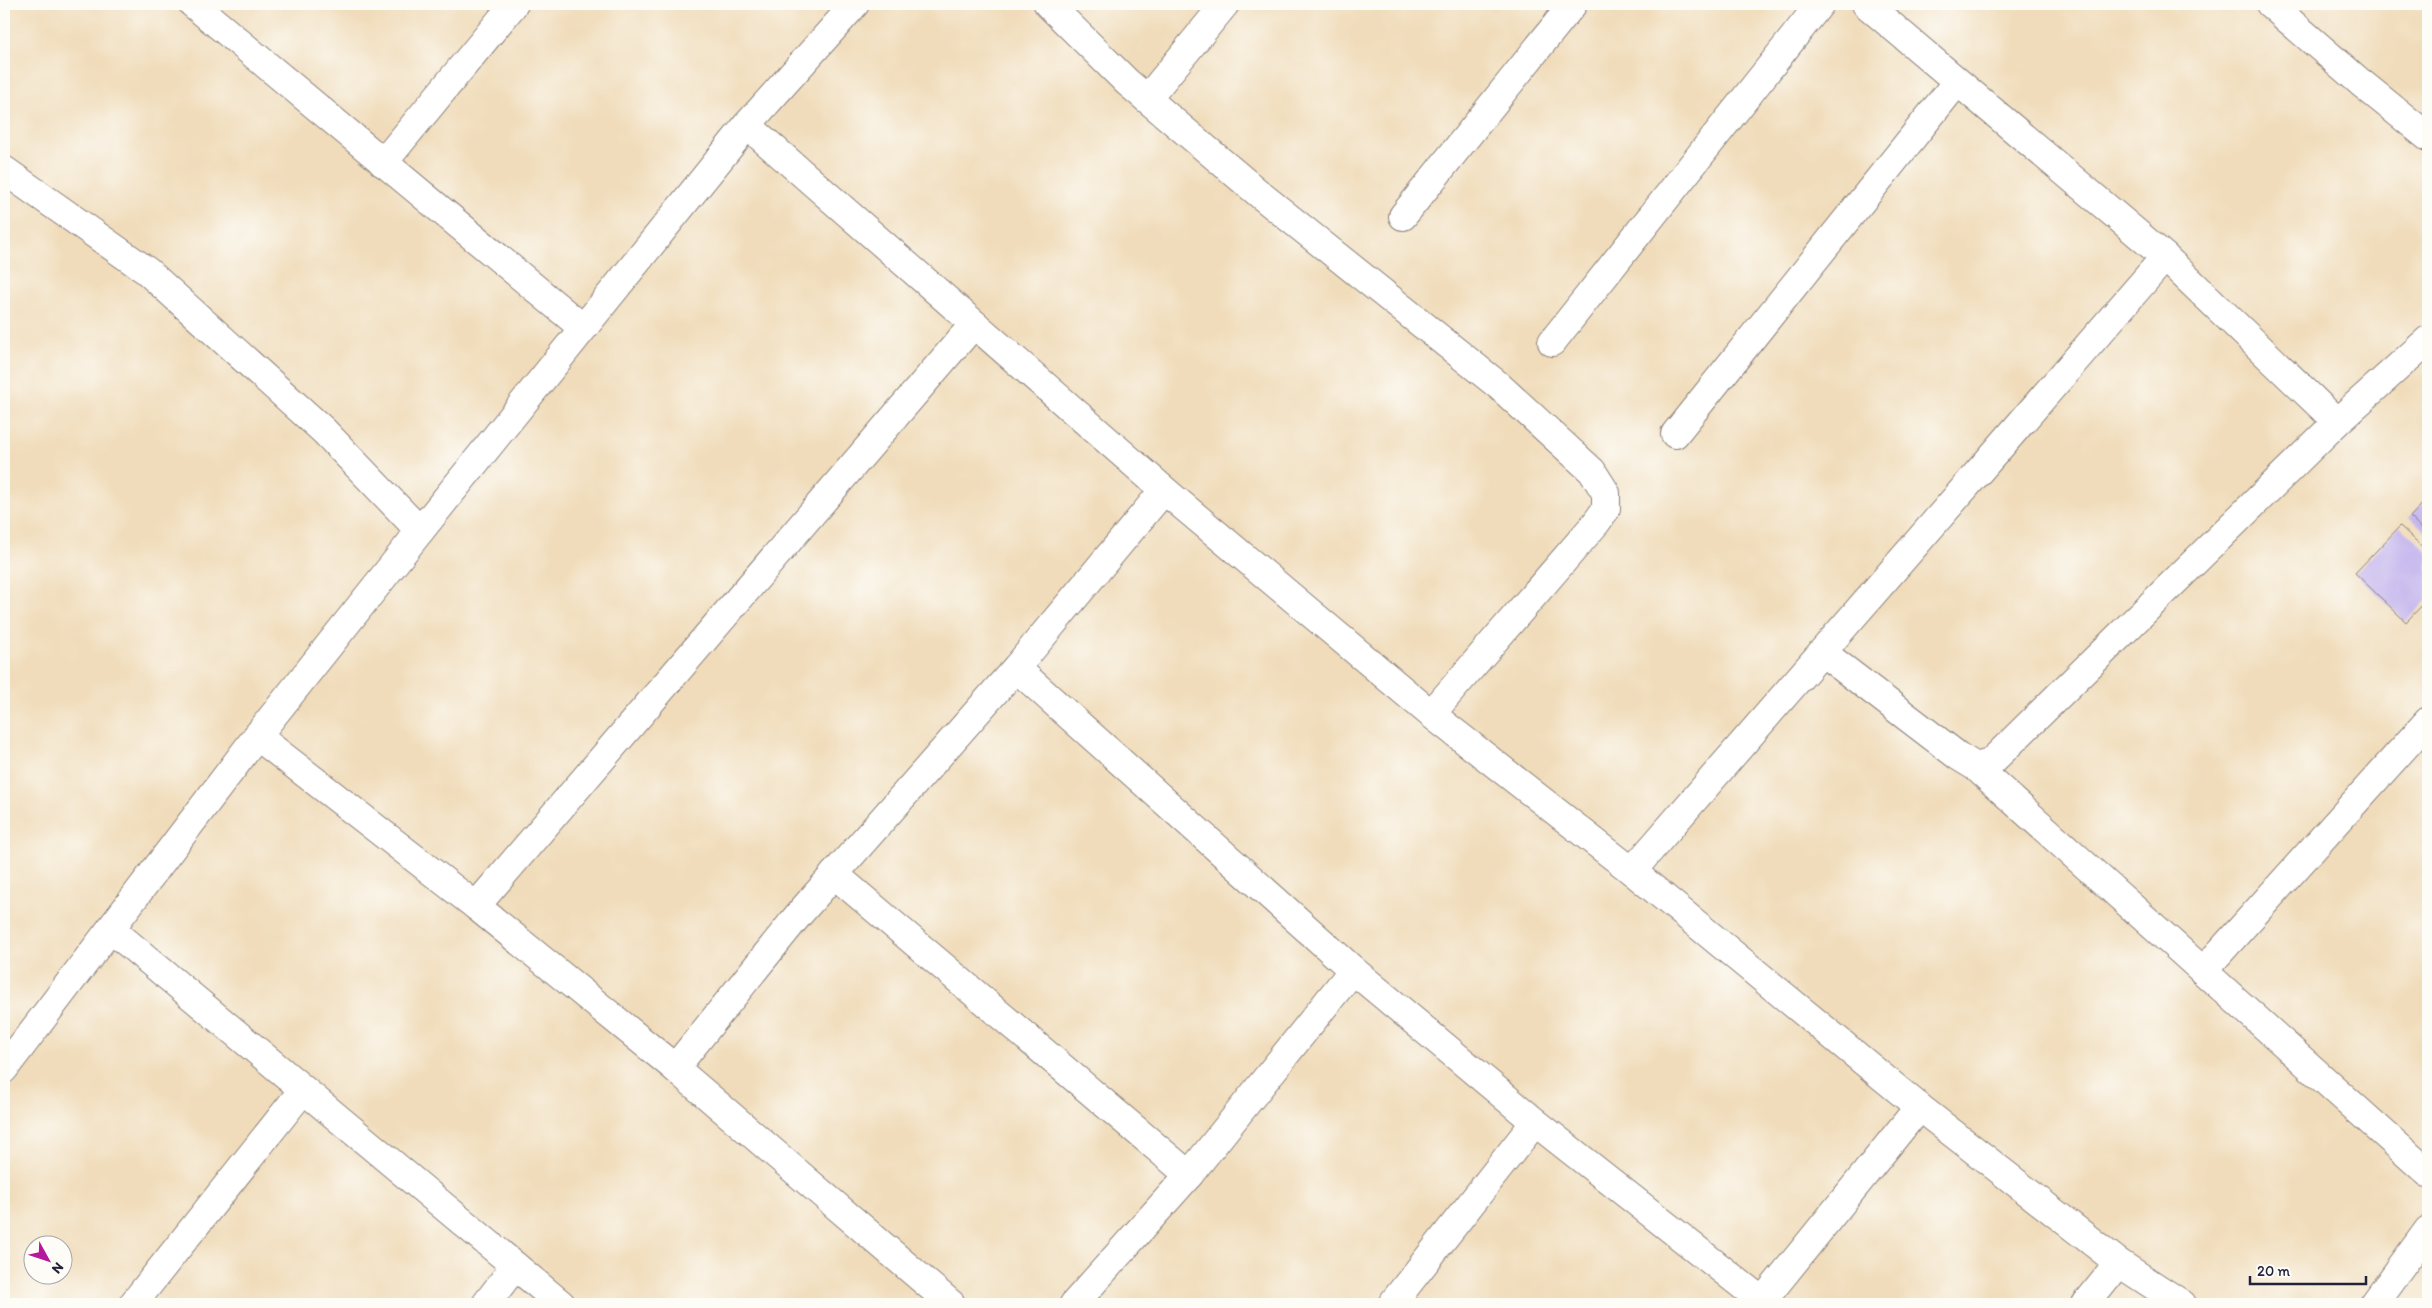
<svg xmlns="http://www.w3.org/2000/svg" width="2432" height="1308" font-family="Itim,sans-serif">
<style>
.building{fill:#c0b0ed}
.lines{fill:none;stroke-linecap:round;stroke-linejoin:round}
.minor-casing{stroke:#897f7a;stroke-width:30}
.minor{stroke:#fff;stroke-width:28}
</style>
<rect width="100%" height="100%" fill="#fdfcf7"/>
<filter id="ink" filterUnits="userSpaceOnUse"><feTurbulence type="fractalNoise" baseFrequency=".02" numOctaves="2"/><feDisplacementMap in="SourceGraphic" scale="10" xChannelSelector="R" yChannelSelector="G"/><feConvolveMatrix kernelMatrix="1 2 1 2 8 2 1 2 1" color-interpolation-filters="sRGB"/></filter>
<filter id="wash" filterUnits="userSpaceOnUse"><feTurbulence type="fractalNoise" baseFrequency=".0096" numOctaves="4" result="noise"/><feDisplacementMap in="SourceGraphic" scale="20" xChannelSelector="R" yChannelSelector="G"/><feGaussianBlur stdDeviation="1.12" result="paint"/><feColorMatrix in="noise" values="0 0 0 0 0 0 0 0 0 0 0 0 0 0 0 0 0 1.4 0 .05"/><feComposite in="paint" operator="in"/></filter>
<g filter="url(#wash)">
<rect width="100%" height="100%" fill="#f0dcba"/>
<g id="blocks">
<!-- building -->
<g class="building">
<path d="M2428,498v36l-18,-17z"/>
<path d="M2400,526l28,26v47l-22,23 -51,-49z"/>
</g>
</g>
</g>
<g filter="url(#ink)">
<use href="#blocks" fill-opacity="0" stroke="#897f7a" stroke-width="1"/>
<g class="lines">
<!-- minor casing -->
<g class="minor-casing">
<g id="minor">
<path d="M193,4l390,324"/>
<path d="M1048,4l79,78 136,115 235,188 94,86 14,22v16l-10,14 -165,191"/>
<path d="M1866,4l299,253 172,165"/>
<path d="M2270,4l90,78 68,55"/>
<path d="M1147,99l78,-95"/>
<path d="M747,125l417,365 267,224 201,157 287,236 200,156 63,41"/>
<path d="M383,163l131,-159"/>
<path d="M4,170l143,101 177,160 96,100"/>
<path d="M1403,216l170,-212"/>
<path d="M1552,342l268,-338"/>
<path d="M1675,434l282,-352"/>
<path d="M1822,652l136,104 18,11 452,406"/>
<path d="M1016,668l337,302 182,152 227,179"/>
<path d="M257,736l219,170 199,162 276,236"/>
<path d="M1976,767l14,-4 347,-341 91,-82"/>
<path d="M1632,871l533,-614"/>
<path d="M834,874l355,301"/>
<path d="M476,906l498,-582"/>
<path d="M112,930l449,374"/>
<path d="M2203,971l225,-250"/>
<path d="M675,1068l125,-155 216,-245 148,-178"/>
<path d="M4,1069l253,-333 163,-205 327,-406 108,-121"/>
<path d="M133,1304l170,-214"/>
<path d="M486,1304l29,-38"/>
<path d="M1074,1304l115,-129 164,-205"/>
<path d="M1392,1304l143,-182"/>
<path d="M1760,1304l159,-197"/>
<path d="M2086,1304l33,-41"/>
<path d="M2374,1304l54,-74"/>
</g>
</g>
<!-- minor -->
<use href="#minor" class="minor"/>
</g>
</g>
<!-- margin -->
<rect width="2432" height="1308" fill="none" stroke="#fdfcf7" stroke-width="20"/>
<!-- north arrow -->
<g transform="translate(48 1260) rotate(130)"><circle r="24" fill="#fdfcf7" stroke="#a5a5ac"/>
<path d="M0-4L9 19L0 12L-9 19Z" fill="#b5179e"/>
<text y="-8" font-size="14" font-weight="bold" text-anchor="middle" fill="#22223b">N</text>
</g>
<!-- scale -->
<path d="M2250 1276v8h116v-8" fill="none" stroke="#22223b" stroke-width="2.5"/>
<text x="2257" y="1276" font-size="15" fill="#22223b" stroke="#fdfcf7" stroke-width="4" paint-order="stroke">20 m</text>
</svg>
